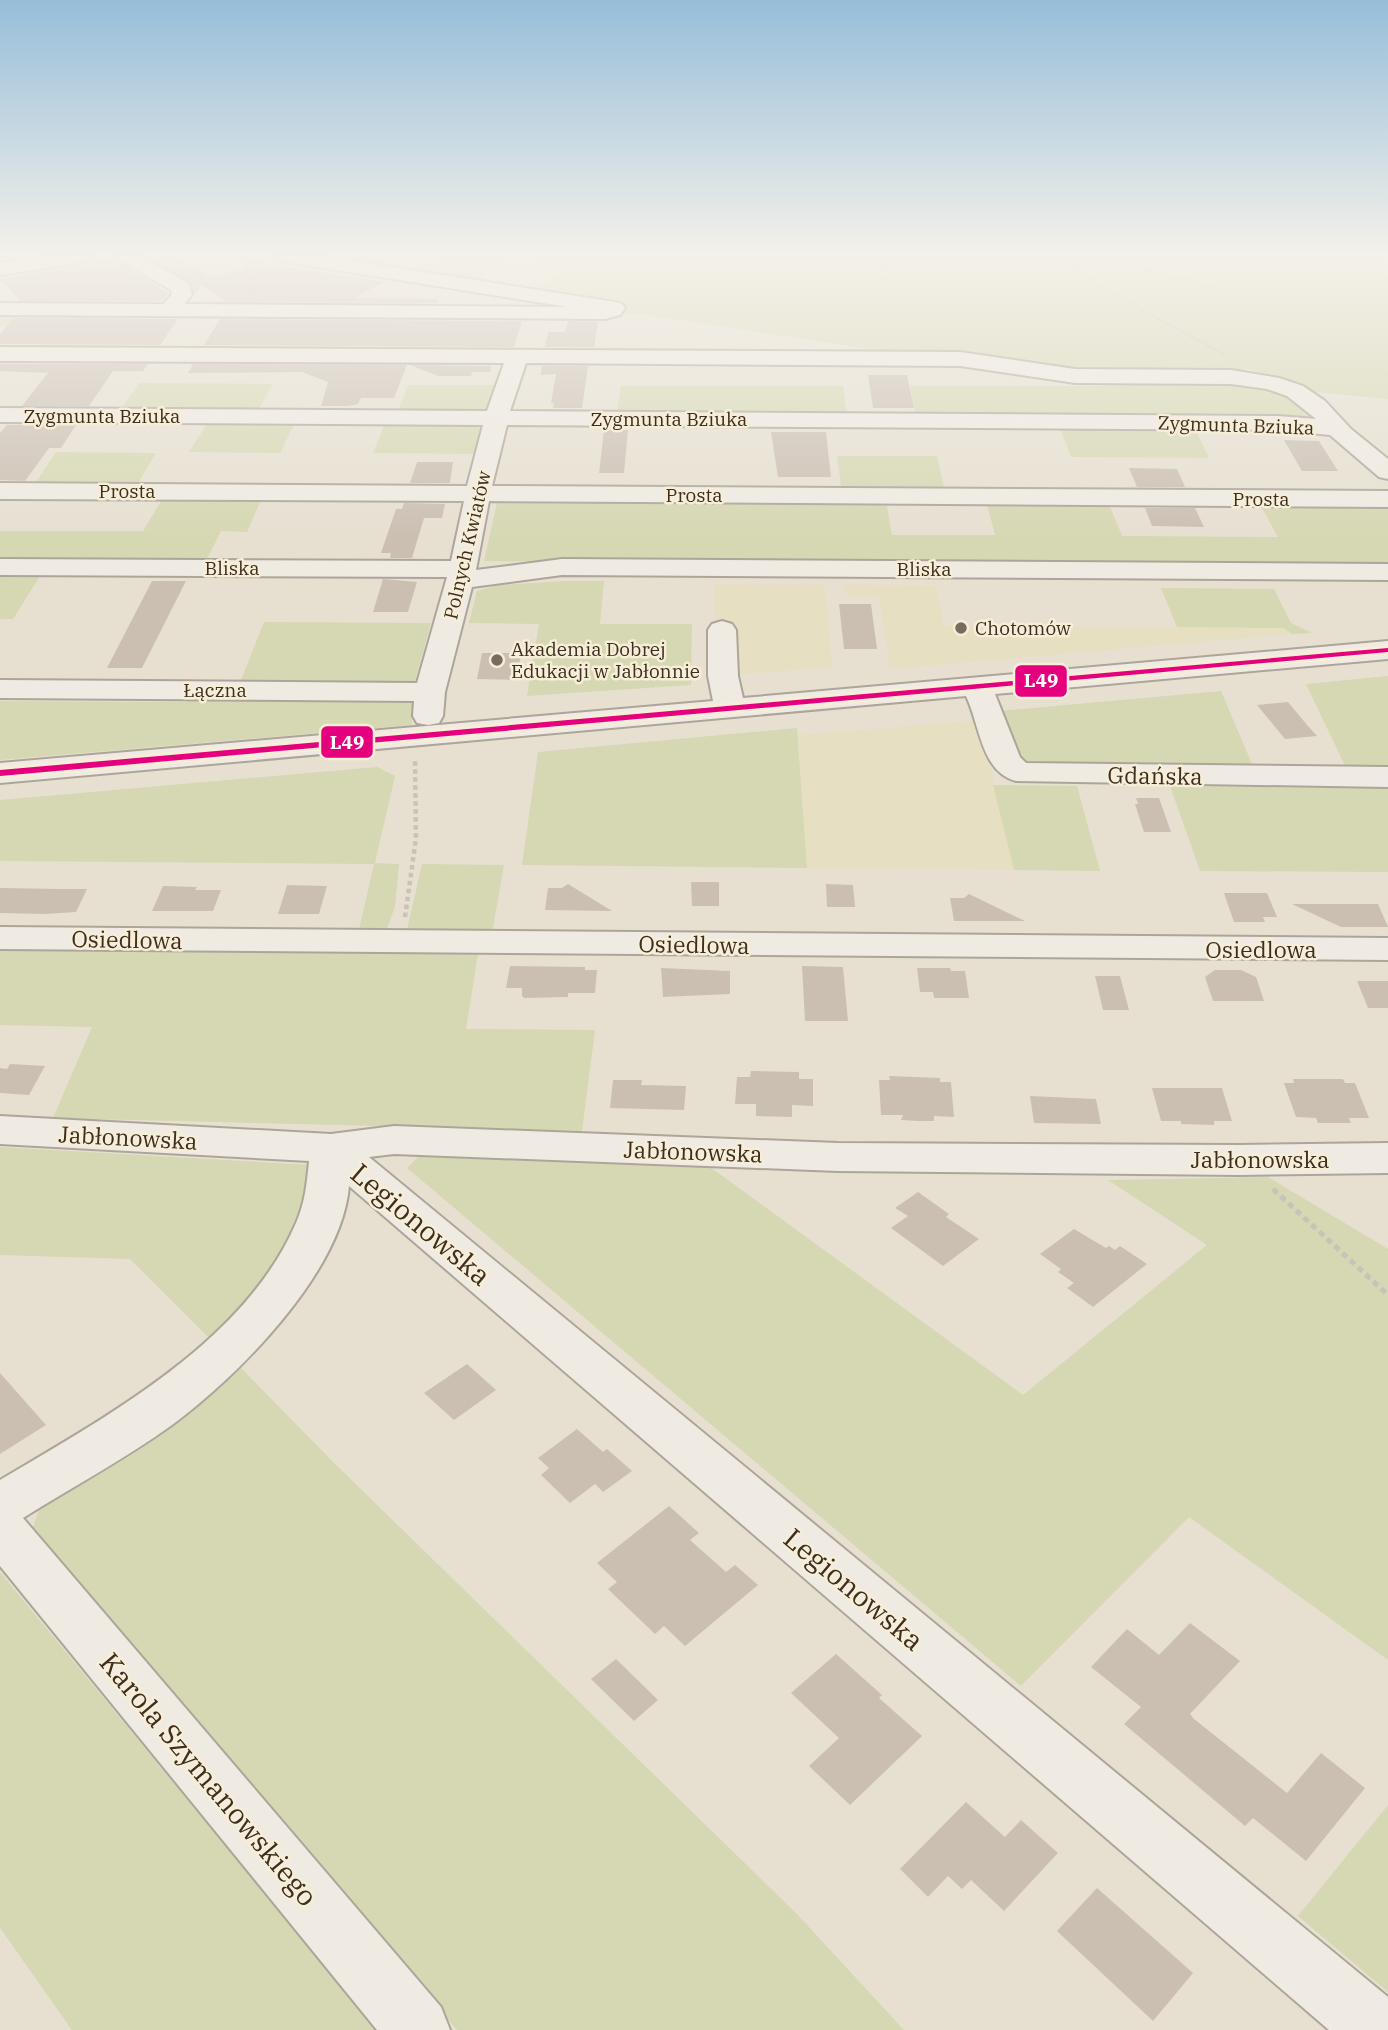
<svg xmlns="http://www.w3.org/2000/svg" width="1388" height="2030" font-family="'IBM Plex Serif',serif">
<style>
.farmland{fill:#e6dfc2}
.green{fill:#d6d7b3}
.building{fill:#cbbfb2}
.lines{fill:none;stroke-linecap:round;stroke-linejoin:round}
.minor-casing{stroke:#ada599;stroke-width:4}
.path-far2{stroke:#c8c2b9;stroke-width:2.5;stroke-dasharray:2.5 2;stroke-linecap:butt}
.path-far1{stroke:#c8c2b9;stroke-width:4.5;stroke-dasharray:4.5 3.5;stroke-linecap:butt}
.path{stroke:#c8c2b9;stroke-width:5;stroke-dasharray:6 4.5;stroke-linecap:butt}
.minor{fill:#efebe3;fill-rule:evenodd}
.bus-1-casing{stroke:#f7eed8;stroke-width:6}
.bus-1{fill:#e5007d;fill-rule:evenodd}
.poi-dot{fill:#786c5e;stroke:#f7eed8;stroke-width:2.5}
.labels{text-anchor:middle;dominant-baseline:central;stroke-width:5;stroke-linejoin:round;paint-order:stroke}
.far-street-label{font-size:19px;fill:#3d2e20;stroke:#f7eed8}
.far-poi-label{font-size:19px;fill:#3d2e20;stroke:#f7eed8;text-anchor:start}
.street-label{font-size:23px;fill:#3d2e20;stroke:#f7eed8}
.near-street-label{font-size:28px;fill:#3d2e20;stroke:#f7eed8}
.line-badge{stroke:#f7eed8;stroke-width:2.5}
.badge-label{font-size:19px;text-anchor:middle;font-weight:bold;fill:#fff}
</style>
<rect width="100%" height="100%" fill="#e7e0d1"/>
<!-- farmland -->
<g class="farmland">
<path d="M715,584l110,1 7,82 -98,8 -19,-50z"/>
<path d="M844,585l92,1 8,40 340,2 8,6 -402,35 -11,-74h-34z"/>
<path d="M980,720l34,150 -207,-2 -9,-133z"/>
</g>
<!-- green -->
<g class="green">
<path d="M447,256h941v143l-84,-8 -56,-22 -8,6h-111l-257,-20 3,-5 -230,-35h-22l1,-9 -92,-15 36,-25 -56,-8 -39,24 -56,-8z"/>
<path d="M0,312h133l-12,15h-121z"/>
<path d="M1220,378l59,11 38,29 -401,-2 -6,-30h201l-33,-6z"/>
<path d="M140,383l133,1 -16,28 -138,-1z"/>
<path d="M408,385h86l-7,25 -13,3h-77z"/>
<path d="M621,386h222l4,30 -231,-2z"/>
<path d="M208,422l87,1 -15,30 -91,-1z"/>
<path d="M385,423h86l10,3 -7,28 -101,-1z"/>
<path d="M1059,426l135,1 15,31 -138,-1z"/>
<path d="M56,452h1l99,1 -18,30 -102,-1z"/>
<path d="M837,456h100l7,31 -103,-1z"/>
<path d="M164,496h99l-16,36 -26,-1 -14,28 -83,4 -124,1v-33h143z"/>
<path d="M498,498l388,2 6,35h103l-9,-34 122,1 14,34 156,1 -19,-34h129v63l-904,-5z"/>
<path d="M0,571h43l-30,48h-13z"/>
<path d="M565,581h39l-4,43h92l-1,61 -164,11 12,-72 -70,-1 8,-32 22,-6z"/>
<path d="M1161,588l113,1 17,34 21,10 -20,1 -8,-6 -107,-1z"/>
<path d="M264,622l167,1 -16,58 -10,5 -166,-1z"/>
<path d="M1388,676v94h-41l-41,-86z"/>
<path d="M1221,691l33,78 -224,-4 -10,-3 -22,-51z"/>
<path d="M188,697l224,1v27l-412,35v-59l186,1z"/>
<path d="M797,728l10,140 -285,-3 16,-113z"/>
<path d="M377,767l18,9 -20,87 24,1 -4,43 -10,27h-27l16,-70 -374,-3v-61z"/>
<path d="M993,785l84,1 23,85 -86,-1z"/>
<path d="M1170,786l218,2v84l-188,-1z"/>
<path d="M422,864l82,1 -12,68 -86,1z"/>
<path d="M0,945l479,3 -13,81 129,1 -13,101 -529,-13 39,-91 -92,-2z"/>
<path d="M0,1147l312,18c-9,35 -16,72 -36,102 -18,27 -41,52 -61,77l-85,-85 -130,-4z"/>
<path d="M418,1157l288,7 317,231 184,-150 -99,-65 160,-3 120,72v411l-199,-143 -168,169 -614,-518z"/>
<path d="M239,1366l94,96 463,451 108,117h-447l-425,-500 8,-24 154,-97z"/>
<path d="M0,1572l377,458h-305l-72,-102z"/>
<path d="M1388,1805v187l-90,-76z"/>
</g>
<!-- building -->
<g class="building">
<path d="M161,256h12l35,18 -2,4 40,-9 -1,-9 138,22 -28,16 83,1 -1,4 -209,-1 -27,-17 -7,10 -5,-14 -40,-23z"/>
<path d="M107,260l7,6 8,-2 47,29 -6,8h-142l-21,-22z"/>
<path d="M14,318l164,1 -18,26 -160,-1v-10z"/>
<path d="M220,319l302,2 -8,26 -310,-2z"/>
<path d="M568,321l30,1 -4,25h-49l3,-15h17z"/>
<path d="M0,364h148l-5,7h-30l-24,35h-67l26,-33 -48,-2z"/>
<path d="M193,364l214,1 -13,33h-33l-3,6 -10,2h-27l7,-24 -26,-10 -114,1z"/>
<path d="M410,365l81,1 -1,6h-18l-1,4h-33z"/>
<path d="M542,366h46l-6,42h-29l1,-5h-3l5,-29 -15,1z"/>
<path d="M868,375h39l7,33h-41z"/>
<path d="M7,425h69l-15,23h-12l-24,33 -25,-1v-47z"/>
<path d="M604,430h24l-4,43h-25z"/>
<path d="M771,432h55l5,45h-53z"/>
<path d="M1284,440l35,1 19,30h-36z"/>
<path d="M417,462h36l-3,21h-40z"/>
<path d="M1129,468l48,1 8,18h-48z"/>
<path d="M404,503l41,1 -3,14h-18l-12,40h-22l1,-5h-10l15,-44h6z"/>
<path d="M1145,508h50l9,19 -52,-1z"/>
<path d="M383,579l34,3 -9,30h-35z"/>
<path d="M152,581h34l-44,87h-35z"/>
<path d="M839,604h32l6,45h-33z"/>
<path d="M482,653h39l-4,27 -40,-1z"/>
<path d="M1288,702l20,24 9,10 -32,3 -28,-34z"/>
<path d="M1136,798h23l12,34h-27l-9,-28h3z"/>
<path d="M691,882h28v24h-27z"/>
<path d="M568,884l44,27 -67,-1 3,-22h14z"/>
<path d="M826,884l27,1 2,22h-28z"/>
<path d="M287,885l40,1 -8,28h-41z"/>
<path d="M163,886l34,1 -2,3h26l-8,21h-61z"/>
<path d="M0,888l60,1h27l-11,23 -31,2 -45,-1z"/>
<path d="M1224,893h43l10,24h-14l2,5h-31z"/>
<path d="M969,894l56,27h-71l-4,-23h14z"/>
<path d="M1292,904h86l10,23h-47z"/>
<path d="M510,966l75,1v3h12l-2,23h-27v4l-44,1 -2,-2v-8h-16z"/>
<path d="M802,966l41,1 5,54h-43z"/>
<path d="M661,968l69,3v23l-67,3z"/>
<path d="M917,968h33l1,3h14l4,27h-35l-1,-6h-13z"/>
<path d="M1215,970h26l15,7 8,24h-51l-8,-24z"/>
<path d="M1095,976h25l9,34h-26z"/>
<path d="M1357,981h31v27h-20z"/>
<path d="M10,1064l35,2 -16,29 -29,-2v-25l7,1z"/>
<path d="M751,1071l48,1v7h14v27l-21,-1v12l-36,-1v-12h-21l2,-27h13z"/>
<path d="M889,1076l51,2v4h11l3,35 -20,-1v5h-16l-17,-1 2,-5h-22l-2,-35h11z"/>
<path d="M1293,1079h50l2,4h10l14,35h-20l2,5h-33l-2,-5 -20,-1 -12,-34h10z"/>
<path d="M613,1080h29l-1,5 45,1 -2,24 -74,-2z"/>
<path d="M1152,1088h70l10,33h-18v4l-33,-1v-3h-20z"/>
<path d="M1030,1096l66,3 5,25 -67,-1z"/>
<path d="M918,1192l31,22 -3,3 33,22 -36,27 -52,-38 17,-12 -13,-8z"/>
<path d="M1074,1229l32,19 3,-2 6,4 5,-4 27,18 -54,43 -26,-19 7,-5 -16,-11 3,-3 -21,-15z"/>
<path d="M467,1364l29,26 -42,30 -30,-27z"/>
<path d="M0,1373l46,52 -46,29z"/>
<path d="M577,1429l26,23 4,-3 25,22 -29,21 -8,-8 -25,19 -29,-28 8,-7 -11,-10z"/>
<path d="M669,1506l30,27 -9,7 36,32 9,-7 23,20 -73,61 -21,-20 -9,8 -22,-21 -25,-24 9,-7 -20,-19z"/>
<path d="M1190,1623l50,38 -50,53 4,5 93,74 34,-40 44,35 -59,73 -53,-43 -8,8 -121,-102 17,-17 -50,-40 36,-38 32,26z"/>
<path d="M836,1654l46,41 -3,3 43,38 -72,69 -41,-39 30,-28 -48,-45z"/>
<path d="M616,1659l42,41 -24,21 -43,-42z"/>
<path d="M966,1802l39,35 16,-17 37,33 -54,58 -33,-31 -9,9 -14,-13 -20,21 -28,-28z"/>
<path d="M1097,1888l96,85 -40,48 -96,-90z"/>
</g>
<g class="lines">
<!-- minor casing -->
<g class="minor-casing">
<g id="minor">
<path d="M47,256h45l-10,6 -82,13v-12z"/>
<path d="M117,256h23l48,27 4,11 -7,10 383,3 -281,-45 -10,-6h45l293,46 7,2 3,4 -5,7 -15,4 -605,-4v-12l164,1 8,-10 -1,-4 -52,-30z"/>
<path d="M0,347l960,5 115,17 156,1 48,8 24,8 22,15 26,28 37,30v20l-9,-2 -49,-42 -52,-5 -771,-5 -15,61 896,5v16l-899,-6 -13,69 86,-11 826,5v16l-826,-5 -90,12 -27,105 -2,24 -4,7 -11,2 -11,-2 -4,-7 1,-15 -414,-3v-18l417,3 30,-106 -447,-2v-16l451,2 13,-60 -464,-2v-16l467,3 16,-61 -483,-3v-14l487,3 17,-48 -504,-2zM526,363l434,3 115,17 156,1 36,5 20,7 29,23 -38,-3 -768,-5z"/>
<path d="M722,621l10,3 4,6 2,46 5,22 645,-57v18l-393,35 25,63 6,6 362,4v20l-372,-6c-35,-9 -36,-56 -50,-85l-966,87v-20l713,-62 -5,-25v-46l4,-6z"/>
<path d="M0,927l1388,11v22l-1388,-11z"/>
<path d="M0,1116l331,18 63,-8 444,17 402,2 148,-2v30l-148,2 -402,-4 -444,-17 -25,3 1019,840v33h-59l-980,-844c-7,86 -111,190 -177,239 -47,34 -100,62 -149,93l418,489 9,23h-73l-377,-464v-86c106,-63 245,-138 296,-257 9,-20 11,-41 13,-62l-309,-17z"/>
</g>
</g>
<!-- path-far2 -->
<g class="path-far2">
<path d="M889,256l-5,23 7,20"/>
<path d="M1066,256l28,28 130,70"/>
<path d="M1092,256l125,33"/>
</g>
<!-- path-far1 -->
<path class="path-far1" d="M405,917l11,-79 -1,-79"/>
<!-- path -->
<path class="path" d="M1273,1189l115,106"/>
<!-- minor -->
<use href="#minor" class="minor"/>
<!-- bus-1 casing -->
<g class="bus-1-casing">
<path id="bus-1" d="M1388,648v4l-1388,124v-6z"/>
</g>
<!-- bus-1 -->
<use href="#bus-1" class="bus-1"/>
</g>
<!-- sky -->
<linearGradient id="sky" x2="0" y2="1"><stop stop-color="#96bed9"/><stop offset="0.47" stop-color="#f4f1ea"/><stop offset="1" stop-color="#f4f1ea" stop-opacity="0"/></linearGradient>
<rect width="1388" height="540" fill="url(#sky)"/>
<!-- markers -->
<g class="poi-dot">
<circle cx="961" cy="628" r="7"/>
<circle cx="497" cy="660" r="7"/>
</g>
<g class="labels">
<!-- far-street labels -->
<g class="far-street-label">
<text x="102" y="416">Zygmunta Bziuka</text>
<text x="669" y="419">Zygmunta Bziuka</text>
<text transform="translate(1236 425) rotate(2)">Zygmunta Bziuka</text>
<text x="127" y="491">Prosta</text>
<text x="694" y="495">Prosta</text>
<text x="1261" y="499">Prosta</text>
<text transform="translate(467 545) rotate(-77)">Polnych Kwiatów</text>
<text x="232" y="568">Bliska</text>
<text x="924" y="569">Bliska</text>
<text x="215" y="690">Łączna</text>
</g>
<!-- far-poi labels -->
<g class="far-poi-label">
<text x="975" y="628">Chotomów</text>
<text x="511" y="649">Akademia Dobrej<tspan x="511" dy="22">Edukacji w Jabłonnie</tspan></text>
</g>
<!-- street labels -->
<g class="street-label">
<text transform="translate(1155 775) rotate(1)">Gdańska</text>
<text transform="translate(127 939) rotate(1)">Osiedlowa</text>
<text transform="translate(694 944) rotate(1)">Osiedlowa</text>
<text x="1261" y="949">Osiedlowa</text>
<text transform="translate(128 1137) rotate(3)">Jabłonowska</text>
<text transform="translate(693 1151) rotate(2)">Jabłonowska</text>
<text x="1260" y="1159">Jabłonowska</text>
</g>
<!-- near-street labels -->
<g class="near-street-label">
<text transform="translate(421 1224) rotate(40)">Legionowska</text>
<text transform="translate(854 1589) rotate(40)">Legionowska</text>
<text transform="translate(209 1779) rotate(50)">Karola Szymanowskiego</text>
</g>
</g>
<g class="line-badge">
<rect x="1014" y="664" width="54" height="34" rx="7" fill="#e5007d"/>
<rect x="320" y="725" width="54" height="34" rx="7" fill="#e5007d"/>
</g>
<g class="badge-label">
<text x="1041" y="687">L49</text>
<text x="347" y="749">L49</text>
</g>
</svg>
